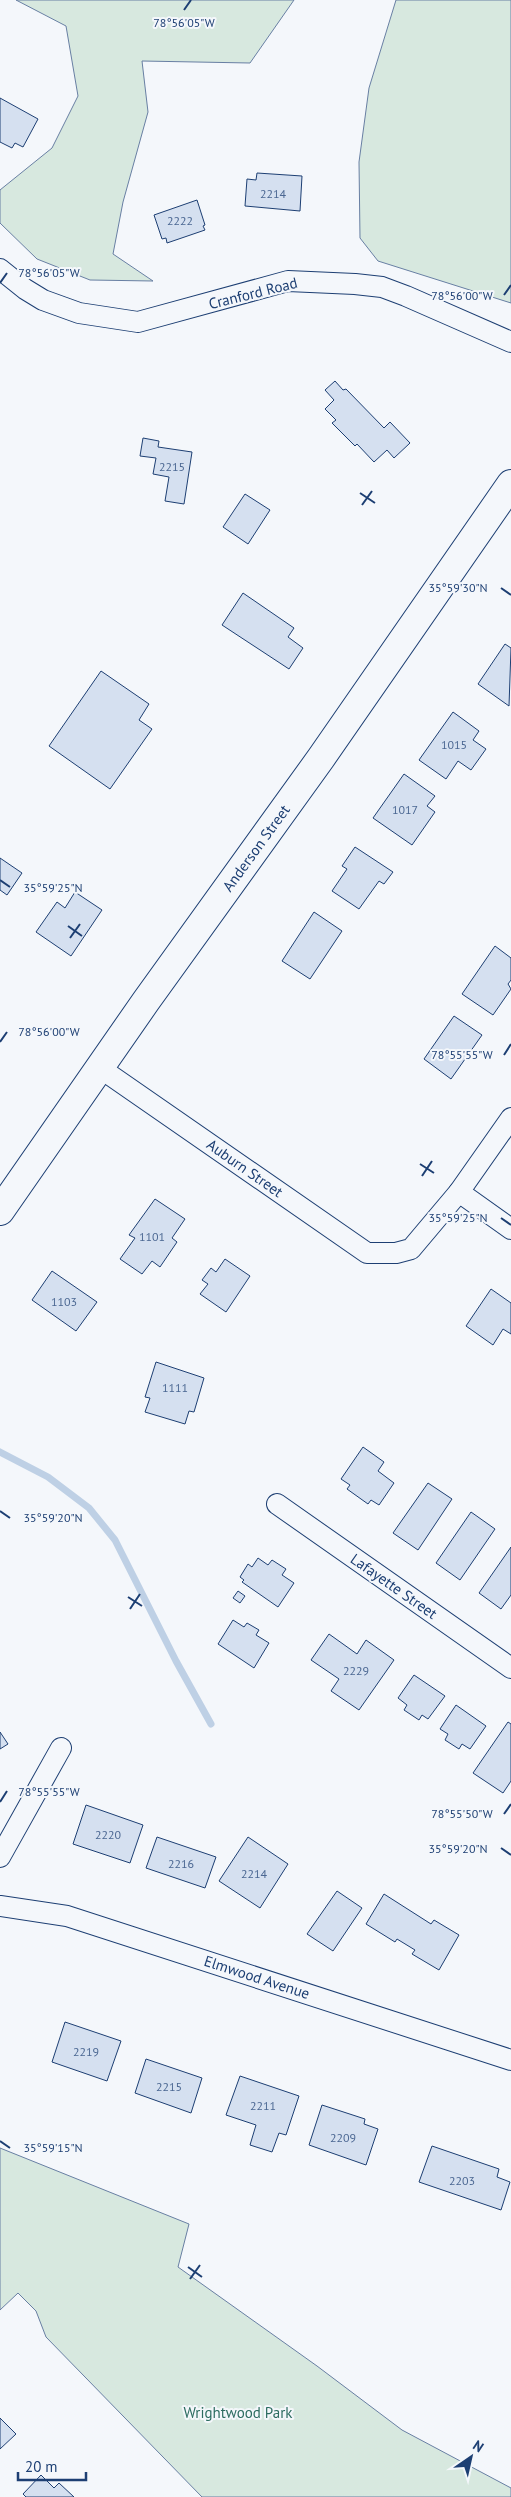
<svg xmlns="http://www.w3.org/2000/svg" width="511" height="2497" font-family="'PT Sans',sans-serif">
<style>
.green{fill:#d7e8df;stroke:#687fa3}
.lines{fill:none;stroke-linecap:round;stroke-linejoin:round}
.stream{stroke:#bed0e5;stroke-width:7}
.building{fill:#d5e0f0;stroke:#1d3f73}
.street-casing{stroke:#1d3f73;stroke-width:22}
.secondary-casing{stroke:#1d3f73;stroke-width:30}
.street{stroke:#f4f7fb;stroke-width:20}
.secondary{stroke:#f4f7fb;stroke-width:28}
.ticks{fill:none;stroke:#1d3f73;stroke-width:2}
.labels{text-anchor:middle;dominant-baseline:central;stroke-width:4;stroke-linejoin:round;paint-order:stroke}
.number-label{font-size:12px;fill:#4b6792}
.street-label{font-size:15px;fill:#1d3f73;stroke:#f4f7fb}
.park-label{font-size:15px;fill:#2c6c60;stroke:#f4f7fb}
.ticks-label{font-size:12px;text-anchor:middle;fill:#1d3f73;stroke:#f4f7fb;stroke-width:4;stroke-linejoin:round;paint-order:stroke}
</style>
<rect width="100%" height="100%" fill="#f4f7fb"/>
<!-- green -->
<g class="green">
<path d="M16,0h278l-44,63 -108,-2 6,51 -25,90 -10,52 40,27 -63,-1 -53,-21 -37,-36v-33l52,-42 26,-52 -12,-70z"/>
<path d="M396,0h115v303l-133,-42 -18,-23 -1,-76 10,-74z"/>
<path d="M0,2148l189,76 -11,43 139,99 85,64 109,58v9h-309l-156,-160 -10,-26 -18,-18 -18,17z"/>
</g>
<g class="lines">
<!-- stream -->
<path class="stream" d="M0,1452l48,25 41,31 26,32 61,121 35,63"/>
</g>
<!-- building -->
<g class="building">
<path d="M0,98l38,21 -15,28 -8,-4 -3,5 -12,-6z"/>
<path d="M257,173l45,3 -2,35 -55,-5 2,-27 9,1z"/>
<path d="M197,200l8,25 -2,1 2,4 -38,13 -1,-5 -4,1 -8,-24z"/>
<path d="M335,381l8,9 3,-1 38,39 6,-6 20,21 -16,15 -7,-8 -13,12 -17,-18 -2,2 -23,-23 4,-3 -11,-11 9,-9 -9,-10z"/>
<path d="M143,438l16,3 -1,6 34,5 -8,52 -19,-3 4,-24 -16,-3 3,-16 -16,-2z"/>
<path d="M245,494l25,16 -22,34 -25,-17z"/>
<path d="M243,593l51,35 -6,9 15,11 -14,21 -67,-44z"/>
<path d="M505,644l6,4 -2,58 -31,-22z"/>
<path d="M101,671l48,33 -10,16 13,9 -42,60 -61,-43z"/>
<path d="M453,712l26,19 -6,9 13,9 -15,21 -13,-9 -12,18 -27,-19z"/>
<path d="M404,774l31,22 -8,10 8,6 -23,33 -39,-27z"/>
<path d="M355,847l38,25 -9,12 -5,-3 -20,28 -27,-18 15,-22 -5,-3z"/>
<path d="M0,858l22,15 -15,22 -7,-5z"/>
<path d="M75,892l27,18 -31,46 -35,-24 21,-30 8,6z"/>
<path d="M314,912l28,19 -32,48 -28,-18z"/>
<path d="M495,946l16,12v22l-3,4 3,5 -18,26 -31,-21z"/>
<path d="M454,1016l28,19 -31,44 -27,-20z"/>
<path d="M155,1199l30,20 -13,19 5,4 -17,25 -8,-6 -10,13 -22,-15 15,-21 -6,-3z"/>
<path d="M225,1259l25,17 -24,36 -26,-18 8,-10 -6,-4 9,-12 5,4z"/>
<path d="M52,1271l45,31 -21,29 -44,-31z"/>
<path d="M491,1289l20,14v31l-8,-5 -10,16 -27,-19z"/>
<path d="M156,1362l48,16 -10,34 -5,-1 -4,13 -40,-12 5,-14 -5,-1z"/>
<path d="M363,1447l21,15 -6,9 16,12 -15,22 -8,-5 -3,4 -21,-15 3,-4 -9,-6z"/>
<path d="M428,1483l24,16 -34,51 -25,-17z"/>
<path d="M471,1512l24,17 -35,51 -24,-17z"/>
<path d="M511,1547v48l-10,14 -22,-16z"/>
<path d="M258,1558l10,7 4,-5 14,9 -4,6 12,8 -16,24 -36,-25 2,-2 -4,-3 8,-13 4,3z"/>
<path d="M238,1591l7,5 -5,7 -7,-5z"/>
<path d="M233,1620l11,7 3,-4 12,7 -3,5 13,8 -15,25 -36,-24z"/>
<path d="M329,1634l28,20 9,-14 28,20 -35,50 -28,-19 8,-12 -28,-19z"/>
<path d="M414,1675l31,21 -17,23 -6,-4 -3,5 -15,-10 3,-5 -9,-7z"/>
<path d="M456,1705l30,21 -16,23 -8,-5 -3,5 -14,-9 3,-6 -8,-5z"/>
<path d="M508,1722l3,2v57l-8,12 -30,-20z"/>
<path d="M0,1732l8,12 -8,5z"/>
<path d="M86,1805l57,20 -13,38 -57,-19z"/>
<path d="M157,1837l59,20 -11,31 -59,-20z"/>
<path d="M248,1837l40,27 -28,44 -41,-27z"/>
<path d="M337,1891l25,17 -29,43 -26,-17z"/>
<path d="M384,1894l47,30 3,-4 25,15 -20,35 -27,-16 3,-4 -18,-11 -2,3 -29,-18z"/>
<path d="M65,2022l56,19 -14,40 -55,-19z"/>
<path d="M146,2059l56,19 -11,35 -56,-20z"/>
<path d="M240,2076l59,20 -13,39 -7,-2 -7,19 -22,-7 6,-20 -30,-10z"/>
<path d="M322,2105l43,14 -1,5 14,5 -12,36 -57,-20z"/>
<path d="M432,2146l67,23 -2,8 13,5 -9,28 -82,-28z"/>
<path d="M0,2418l16,16 -16,15z"/>
<path d="M41,2475l13,13 5,-5 15,14h-48l-3,-3z"/>
</g>
<g class="lines">
<!-- street casing -->
<g class="street-casing">
<g id="street">
<path d="M0,269l25,20 18,11 36,13 59,9 150,-41 67,3 27,3 24,9 105,46"/>
<path d="M100,1068l267,185h29l15,-4 48,-57 52,-74"/>
<path d="M459,1192l52,37"/>
<path d="M277,1504l234,164"/>
<path d="M0,1857l61,-109"/>
<path d="M0,1906l67,10 444,144"/>
</g>
</g>
<!-- secondary casing -->
<g class="secondary-casing">
<path id="secondary" d="M0,1211l146,-210 175,-243 190,-274"/>
</g>
<!-- street -->
<use href="#street" class="street"/>
<!-- secondary -->
<use href="#secondary" class="secondary"/>
</g>
<!-- ticks -->
<path class="ticks" d="M184,10l7,-10M0,283l7,-10M504,295l7,-10M360,493l15,10M362,505l10,-14M501,588l10,7M0,880l10,7M68,926l14,10M70,938l10,-14M0,1042l7,-10M504,1055l7,-11M420,1164l14,9M422,1176l10,-15M501,1218l10,7M0,1511l10,7M128,1597l14,9M130,1609l10,-15M0,1802l7,-11M504,1814l7,-10M501,1848l10,7M0,2141l10,7M188,2267l14,10M190,2279l10,-14"/>
<g class="labels">
<!-- number labels -->
<g class="number-label">
<text x="273" y="193">2214</text>
<text x="180" y="220">2222</text>
<text x="172" y="466">2215</text>
<text x="454" y="744">1015</text>
<text x="405" y="809">1017</text>
<text x="152" y="1236">1101</text>
<text x="64" y="1301">1103</text>
<text x="175" y="1387">1111</text>
<text x="356" y="1670">2229</text>
<text x="108" y="1834">2220</text>
<text x="181" y="1863">2216</text>
<text x="254" y="1873">2214</text>
<text x="86" y="2051">2219</text>
<text x="169" y="2086">2215</text>
<text x="263" y="2105">2211</text>
<text x="343" y="2137">2209</text>
<text x="462" y="2180">2203</text>
</g>
<!-- street labels -->
<g class="street-label">
<text transform="translate(253 293) rotate(-14)">Cranford Road</text>
<text transform="translate(256 848) rotate(-54)">Anderson Street</text>
<text transform="translate(245 1168) rotate(35)">Auburn Street</text>
<text transform="translate(394 1586) rotate(35)">Lafayette Street</text>
<text transform="translate(257 1977) rotate(18)">Elmwood Avenue</text>
</g>
<!-- park labels -->
<g class="park-label">
<text x="238" y="2412">Wrightwood Park</text>
</g>
</g>
<g class="ticks-label">
<text x="184" y="27">78°56'05"W</text>
<text x="49" y="277">78°56'05"W</text>
<text x="462" y="300">78°56'00"W</text>
<text x="458" y="592">35°59'30"N</text>
<text x="53" y="892">35°59'25"N</text>
<text x="49" y="1036">78°56'00"W</text>
<text x="462" y="1059">78°55'55"W</text>
<text x="458" y="1222">35°59'25"N</text>
<text x="53" y="1522">35°59'20"N</text>
<text x="49" y="1796">78°55'55"W</text>
<text x="462" y="1818">78°55'50"W</text>
<text x="458" y="1853">35°59'20"N</text>
<text x="53" y="2152">35°59'15"N</text>
</g>
<!-- north arrow -->
<g transform="translate(471 2457) rotate(34)" stroke="#f4f7fb" stroke-width="4" paint-order="stroke">
<path d="M0-4L9 19L0 12L-9 19Z" fill="#1d3f73"/>
<text y="-8" font-size="14" font-weight="bold" text-anchor="middle" fill="#1d3f73">N</text>
</g>
<!-- scale -->
<path d="M18 2472v8h68v-8" fill="none" stroke="#1d3f73" stroke-width="2.5"/>
<text x="25" y="2472" font-size="15" fill="#1d3f73" stroke="#f4f7fb" stroke-width="4" paint-order="stroke">20 m</text>
</svg>
